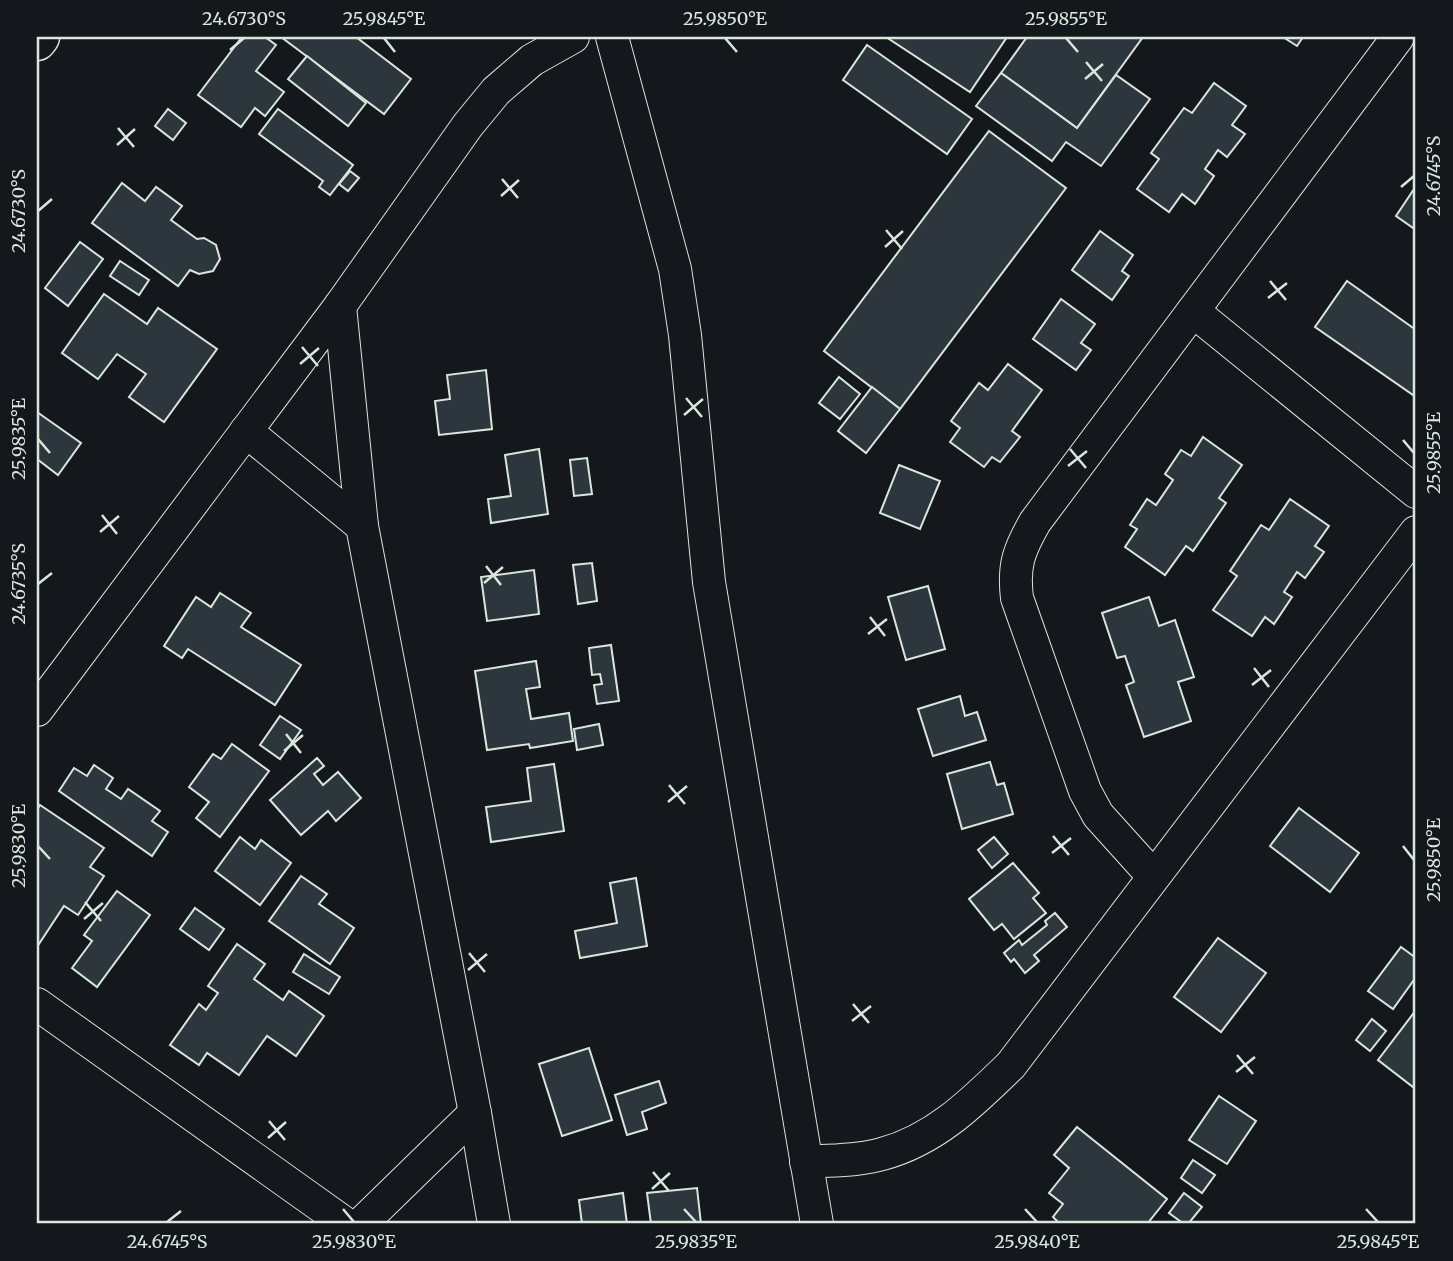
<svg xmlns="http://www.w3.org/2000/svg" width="1453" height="1261" font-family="Merriweather,serif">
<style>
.building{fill:#2c363c;stroke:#d8e6dc;stroke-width:2}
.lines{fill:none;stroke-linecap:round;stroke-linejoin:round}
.street-casing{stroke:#d8e6dc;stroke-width:34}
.primary-casing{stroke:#d8e6dc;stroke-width:41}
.street{stroke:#14181c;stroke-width:32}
.primary{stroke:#14181c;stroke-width:38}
.ticks{fill:none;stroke:#d8e6dc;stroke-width:2.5}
.neatline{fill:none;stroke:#d8e6dc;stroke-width:2.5}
.ticks-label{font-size:18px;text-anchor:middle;fill:#d8e6dc}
</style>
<rect width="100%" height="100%" fill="#14181c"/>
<!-- building -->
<g class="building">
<path d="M242,37h23l11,8 -20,26 28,21 -19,24 -10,-8 -14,19 -43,-32z"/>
<path d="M281,37h75l55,42 -27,35z"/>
<path d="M886,37h121l-37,55z"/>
<path d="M1027,37h116l-66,91 -76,-55z"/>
<path d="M1283,37h20l-6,9z"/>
<path d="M867,45l105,74 -25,35 -104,-74z"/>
<path d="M307,56l59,47 -18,23 -60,-47z"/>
<path d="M1001,73l76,55 39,-53 34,24 -49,67 -35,-24 -14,19 -76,-55z"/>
<path d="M1214,83l32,23 -14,19 13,9 -18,23 -9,-7 -13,19 9,7 -19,28 -13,-10 -13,18 -32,-23 22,-30 -8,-6 33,-45 8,5z"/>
<path d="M168,109l18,14 -13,17 -18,-14z"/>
<path d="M278,109l75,56 -23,30 -11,-8 4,-6 -64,-47z"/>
<path d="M989,131l77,57 -166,221 -76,-58z"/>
<path d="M350,171l9,7 -11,13 -9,-7z"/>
<path d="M122,183l23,18 11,-14 26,19 -11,14 26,19 7,-1 12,7 4,14 -7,12 -14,3 -9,-4 -12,16 -86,-63z"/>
<path d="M1416,186v44l-20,-14z"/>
<path d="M1100,231l33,24 -11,16 7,5 -17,24 -40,-30z"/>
<path d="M80,242l23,17 -35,47 -23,-18z"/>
<path d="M120,261l29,19 -10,15 -29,-19z"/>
<path d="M1347,281l69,49v67l-101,-70z"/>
<path d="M104,294l43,30 11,-16 59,41 -53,73 -35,-25 17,-23 -29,-20 -19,25 -36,-26z"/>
<path d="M1061,299l34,25 -14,19 10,7 -15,20 -43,-31z"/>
<path d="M1008,364l34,26 -30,41 8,6 -20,25 -8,-5 -8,10 -34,-25 10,-14 -9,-7 28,-38 9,7z"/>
<path d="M486,370l6,59 -53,6 -4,-34 15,-2 -3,-24z"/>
<path d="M839,377l21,17 -20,25 -21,-16z"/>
<path d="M872,387l28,22 -34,44 -28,-22z"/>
<path d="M37,412l44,31 -23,32 -21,-16z"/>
<path d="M1203,437l39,28 -23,33 7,5 -33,48 -7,-5 -21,29 -40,-28 12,-18 -7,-4 17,-26 9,6 17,-25 -8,-6 16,-24 10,6z"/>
<path d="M539,449l9,65 -57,9 -3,-24 23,-3 -6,-41z"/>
<path d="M587,458l5,36 -18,2 -4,-36z"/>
<path d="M899,465l41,16 -20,48 -40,-16z"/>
<path d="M1290,499l39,27 -14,20 9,6 -19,26 -8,-6 -13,20 8,5 -18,27 -9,-7 -13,19 -39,-26 24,-34 -7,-5 31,-46 8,5z"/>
<path d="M592,563l5,38 -19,3 -5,-39z"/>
<path d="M534,570l5,44 -52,7 -6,-44z"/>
<path d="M928,586l17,63 -39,11 -18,-63z"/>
<path d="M220,593l31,20 -10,14 60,38 -26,40 -87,-56 -6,9 -18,-12 32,-49 15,10z"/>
<path d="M1149,597l10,29 16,-6 19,57 -16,5 13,39 -47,16 -18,-52 8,-3 -9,-26 -8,2 -15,-45z"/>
<path d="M611,645l8,56 -22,3 -3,-19 8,-1 -2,-10 -8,1 -3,-27z"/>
<path d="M536,661l4,26 -14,2 5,30 38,-6 4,28 -43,7 -1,-4 -42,6 -12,-79z"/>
<path d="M960,696l5,20 12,-4 9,28 -53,16 -15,-47z"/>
<path d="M280,716l21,14 -21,29 -20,-14z"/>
<path d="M599,724l4,21 -26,5 -3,-21z"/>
<path d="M232,744l37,27 -49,66 -24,-19 13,-16 -20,-15 24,-33 8,5z"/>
<path d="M317,758l7,8 -10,8 9,11 15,-13 23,26 -25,23 -8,-10 -27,24 -31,-35z"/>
<path d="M990,762l7,23 7,-2 9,31 -51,15 -15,-55z"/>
<path d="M554,764l10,67 -73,11 -5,-35 45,-6 -4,-33z"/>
<path d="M94,765l19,13 -7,11 15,10 7,-10 32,22 -8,10 16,11 -16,24 -93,-65 15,-23 13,8z"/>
<path d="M40,805l64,43 -14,19 14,9 -26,39 -14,-9 -27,41v-137z"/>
<path d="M1299,808l60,45 -29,39 -60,-46z"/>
<path d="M240,837l15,12 6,-9 30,23 -31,42 -45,-34z"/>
<path d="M994,837l14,17 -16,14 -14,-18z"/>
<path d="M1013,863l26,30 -6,5 13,15 -32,26 -12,-15 -8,6 -25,-31z"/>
<path d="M301,876l26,18 -8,10 35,24 -24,36 -61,-43z"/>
<path d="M636,878l11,68 -67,12 -5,-27 42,-8 -7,-40z"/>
<path d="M117,891l33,24 -53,72 -25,-19 20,-27 -8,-6z"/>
<path d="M195,908l29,21 -15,21 -29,-21z"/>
<path d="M1055,913l12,14 -33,28 5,6 -14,12 -11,-14 -3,3 -7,-9 15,-13 3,5 25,-20 -2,-4z"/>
<path d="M1218,938l48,35 -45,59 -47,-35z"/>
<path d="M237,944l28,20 -11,15 29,21 6,-9 35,25 -28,40 -29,-20 -28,39 -32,-22 -8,12 -29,-20 29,-41 7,6 12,-17 -10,-7z"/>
<path d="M1401,947l15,11v19l-23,32 -25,-18z"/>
<path d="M304,954l36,23 -11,17 -36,-22z"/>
<path d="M1416,1010v73l-3,4 -35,-27z"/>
<path d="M1372,1019l14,12 -16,20 -14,-11z"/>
<path d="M589,1048l23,72 -50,16 -23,-72z"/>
<path d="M659,1081l7,22 -24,9 5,17 -20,6 -12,-40z"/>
<path d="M1219,1096l37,25 -29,43 -38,-24z"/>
<path d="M1077,1127l90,72 -20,25h-87l-7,-7 10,-13 -14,-11 20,-25 -15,-13z"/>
<path d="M1193,1160l22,15 -13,18 -21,-15z"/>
<path d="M697,1188l4,36h-50l-4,-31z"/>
<path d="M623,1193l4,31h-45l-3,-24z"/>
<path d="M1184,1193l18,14 -14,17h-4l-15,-11z"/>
</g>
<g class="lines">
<!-- street casing -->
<g class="street-casing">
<g id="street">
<path d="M612,37l63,232 10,66 24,247 108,642"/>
<path d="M340,306l128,-181 28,-34 36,-31 41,-23"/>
<path d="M1193,311l223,181"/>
<path d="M246,431l116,95"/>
<path d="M37,710l303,-404 22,220 113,587 19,111"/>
<path d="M1153,876l-55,-61 -13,-24 -68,-193c-4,-33 2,-48 18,-76l363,-485"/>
<path d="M37,1004l309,220"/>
<path d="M806,1162c25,-2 53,-1 76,-8 53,-14 91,-52 129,-89l405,-533"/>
<path d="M361,1224l114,-111"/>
</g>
</g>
<!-- primary casing -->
<g class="primary-casing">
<path id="primary" d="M37,41l3,-4"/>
</g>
<!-- street -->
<use href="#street" class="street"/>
<!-- primary -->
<use href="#primary" class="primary"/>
</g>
<!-- ticks -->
<path class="ticks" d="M384,38l11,14M725,38l12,14M1066,38l12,14M230,50l14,-12M1086,62l16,19M1085,79l18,-15M118,128l16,19M117,145l18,-16M502,179l16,19M1401,187l13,-11M501,196l18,-16M38,211l14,-12M886,230l16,19M885,247l18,-16M1270,281l16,19M1268,298l19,-15M302,347l16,19M300,364l19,-16M686,398l16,19M684,415l19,-16M38,439l12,14M1403,440l11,13M1070,449l16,19M1068,466l19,-15M102,515l15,19M100,532l19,-16M486,566l15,19M484,583l19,-16M38,584l14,-11M870,617l15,19M868,634l19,-15M1254,668l15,19M1252,685l19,-15M286,734l15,19M284,751l19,-16M669,785l16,19M668,802l19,-16M1053,836l16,19M38,846l12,13M1403,846l11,14M1052,853l19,-15M85,902l16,19M84,919l19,-16M469,953l16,19M468,970l19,-16M853,1004l16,19M852,1021l19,-15M1237,1055l16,19M1236,1072l19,-15M269,1121l16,19M268,1138l18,-16M653,1172l16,19M652,1189l18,-16M343,1209l11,13M684,1209l12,13M1025,1209l12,13M1366,1209l12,13M167,1222l14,-11"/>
<!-- border -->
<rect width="1453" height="1261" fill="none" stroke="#14181c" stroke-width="77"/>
<rect x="38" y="38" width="1376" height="1184" class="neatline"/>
<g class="ticks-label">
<text x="244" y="25">24.6730°S</text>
<text x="384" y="25">25.9845°E</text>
<text x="725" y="25">25.9850°E</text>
<text x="1066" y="25">25.9855°E</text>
<text transform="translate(1434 176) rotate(-90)" y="6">24.6745°S</text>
<text transform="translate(19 211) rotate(-90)" y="6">24.6730°S</text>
<text transform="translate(19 439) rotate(-90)" y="6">25.9835°E</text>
<text transform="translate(1434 453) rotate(-90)" y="6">25.9855°E</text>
<text transform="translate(19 584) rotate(-90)" y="6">24.6735°S</text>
<text transform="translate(19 846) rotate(-90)" y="6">25.9830°E</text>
<text transform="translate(1434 860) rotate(-90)" y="6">25.9850°E</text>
<text x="167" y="1248">24.6745°S</text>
<text x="354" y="1248">25.9830°E</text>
<text x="696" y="1248">25.9835°E</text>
<text x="1037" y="1248">25.9840°E</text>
<text x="1378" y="1248">25.9845°E</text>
</g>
</svg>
